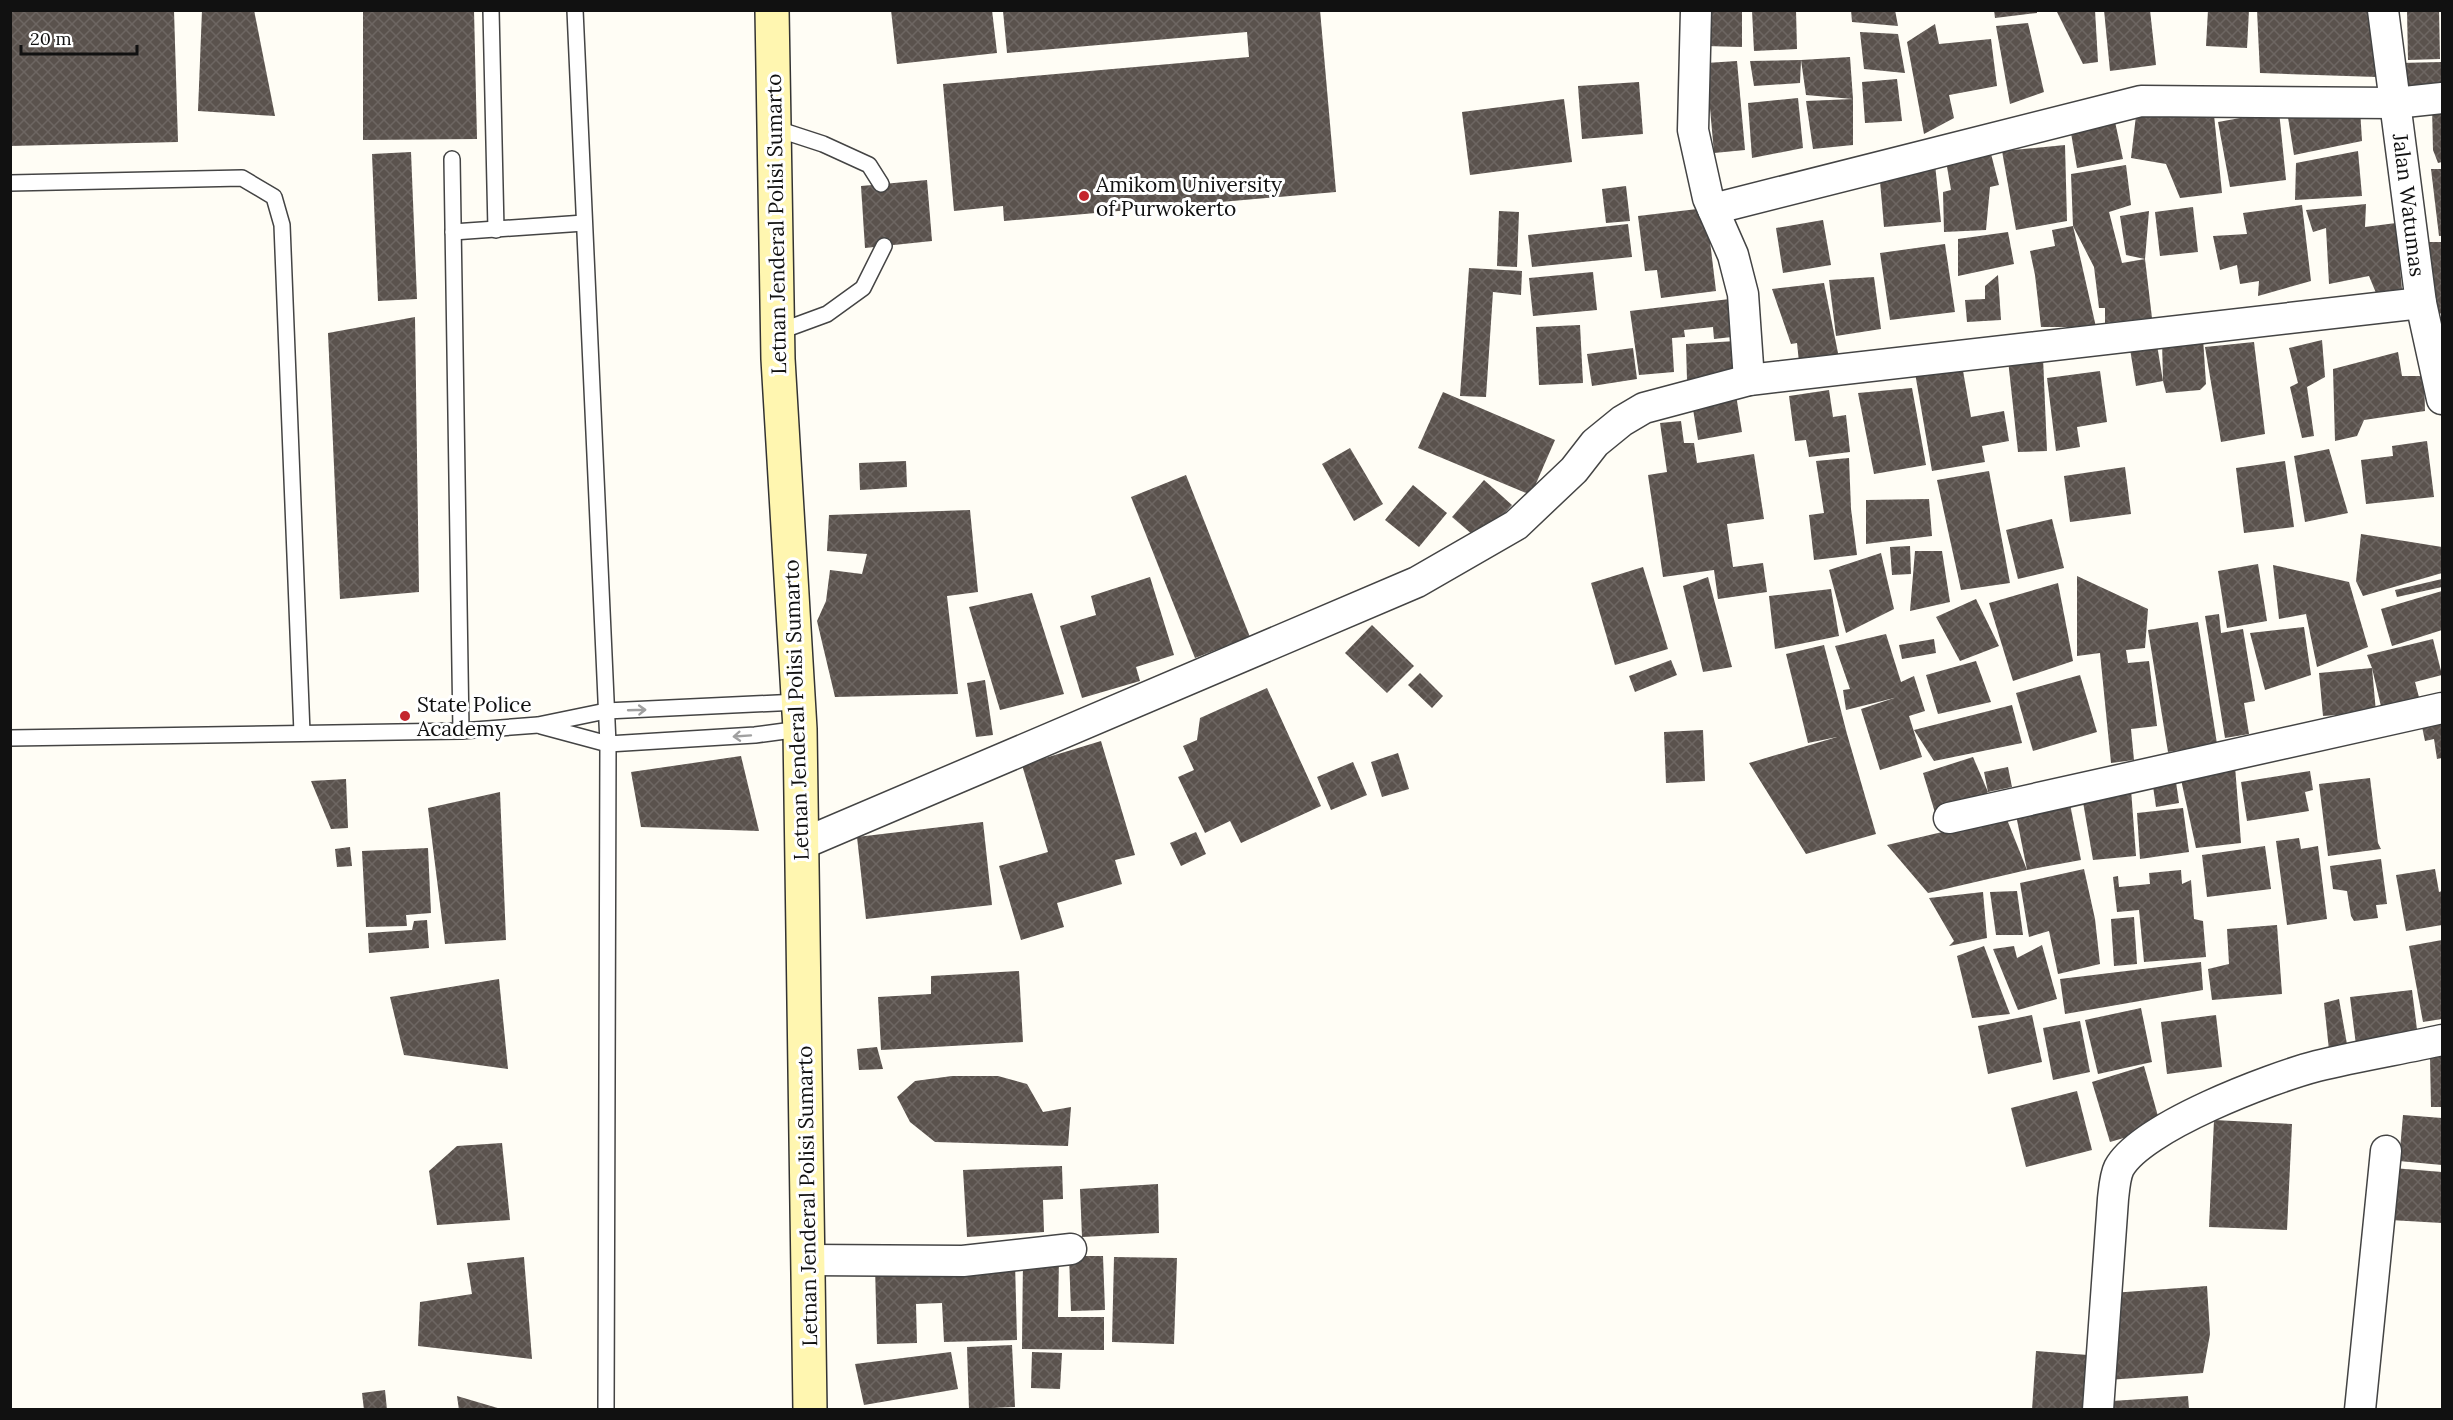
<svg xmlns="http://www.w3.org/2000/svg" width="2453" height="1420" font-family="Lora,serif">
<style>
.building{fill:url(#building-cross-hatch)}
.lines{fill:none;stroke-linecap:round;stroke-linejoin:round}
.lane-casing{stroke:#444;stroke-width:18}
.street-casing{stroke:#444;stroke-width:33}
.secondary-casing{stroke:#333;stroke-width:36}
.lane{stroke:#fff;stroke-width:15}
.street{stroke:#fff;stroke-width:30}
.secondary{stroke:#fff6b0;stroke-width:33}
.oneway{stroke:#a0a0a0}
.poi-dot{fill:#c4262e;stroke:#fff;stroke-width:2}
.labels{text-anchor:middle;dominant-baseline:central;stroke-width:6;stroke-linejoin:round;paint-order:stroke}
.poi-label{font-size:21px;fill:#111;stroke:#fff;text-anchor:start}
.street-label{font-size:21px;fill:#111;stroke:#fff}
</style>
<defs>
<pattern id="building-cross-hatch" width="8" height="8" patternUnits="userSpaceOnUse" patternTransform="scale(1.5)"><rect width="8" height="8" fill="#5a524d"/><path d="M0 0l8 8M0 8l8-8" fill="none" stroke="#6d6662"/></pattern>
</defs>
<rect width="100%" height="100%" fill="#fffdf5"/>
<!-- building -->
<g class="building">
<path d="M174,10l4,132 -168,4v-135z"/>
<path d="M202,10h52l21,106 -77,-5z"/>
<path d="M363,10h111l3,129 -114,1z"/>
<path d="M891,10h101l5,43 -100,11z"/>
<path d="M1320,10l16,182 -332,29 -1,-15 -49,5 -11,-127 306,-27 -2,-25 -240,21 -4,-42z"/>
<path d="M1706,10h36v37l-36,-1z"/>
<path d="M1752,10h44l1,39 -43,2z"/>
<path d="M1851,10h44l3,16 -46,-4z"/>
<path d="M1994,10h43v3l-42,5z"/>
<path d="M2056,10h39l3,52 -15,2z"/>
<path d="M2104,10h46l6,55 -46,6z"/>
<path d="M2208,10h41l-2,38 -41,-2z"/>
<path d="M2257,10h110l10,67 -117,-4z"/>
<path d="M2407,10h32l1,49 -32,1z"/>
<path d="M2028,23l16,69 -34,12 -14,-78z"/>
<path d="M1935,24l4,20 52,-5 6,47 -48,9 5,23 -30,16 -17,-92z"/>
<path d="M1860,32l38,2 7,39 -41,-4z"/>
<path d="M1850,57l3,42 -47,-4 -5,-35z"/>
<path d="M1801,60l-1,23 -46,3 -4,-25z"/>
<path d="M1737,61l8,89 -31,3 -8,-90z"/>
<path d="M2442,62v27l-35,3 -8,-29z"/>
<path d="M1897,79l5,42 -37,2 -3,-41z"/>
<path d="M1639,82l4,52 -61,5 -4,-53z"/>
<path d="M1798,98l5,50 -51,10 -4,-55z"/>
<path d="M1564,99l8,63 -102,13 -8,-63z"/>
<path d="M1853,99v46l-40,4 -7,-48z"/>
<path d="M2432,106h10v56l-4,1 -5,-13z"/>
<path d="M2137,107l77,8 8,78 -42,5 -14,-34 -35,-6z"/>
<path d="M2360,109l2,32 -68,14 -7,-44z"/>
<path d="M2279,111l7,69 -56,7 -12,-65z"/>
<path d="M2114,117l9,42 -46,9 -6,-35z"/>
<path d="M2065,145l2,76 -51,9 -14,-79z"/>
<path d="M1989,146l10,39 -9,2 -4,43 -42,2 -1,-40 8,-2 -5,-29z"/>
<path d="M2358,151l4,45 -67,4 1,-37z"/>
<path d="M411,152l6,147 -39,2 -6,-147z"/>
<path d="M1935,164l6,58 -57,5 -5,-57z"/>
<path d="M2126,165l5,40 -22,7 13,51 23,-4 7,59 -47,5v-15h-6l-5,-41 -21,-41 -2,-52z"/>
<path d="M2431,169h11v67h-3z"/>
<path d="M927,180l5,61 -67,7 -4,-62z"/>
<path d="M1626,186l4,35 -24,2 -4,-34z"/>
<path d="M2366,204l-1,23 31,-4 6,66 -26,4 -7,-17 -40,8 -3,-56 -13,4 -7,-22z"/>
<path d="M2302,205l9,76 -53,15 1,-15 -19,3 -3,-19 -17,5 -7,-34 34,-2 -4,-21z"/>
<path d="M2193,207l5,45 -38,4 -5,-44z"/>
<path d="M1706,208l10,83 -55,7 -4,-28 -12,1 -7,-55z"/>
<path d="M1499,211l20,1 -2,55 -20,-1z"/>
<path d="M2149,211l-4,48 -19,-4 -6,-39z"/>
<path d="M1823,220l8,45 -48,8 -7,-45z"/>
<path d="M1628,224l4,33 -100,10 -4,-32z"/>
<path d="M2073,226l23,101h-55l-6,-52 -5,-24 25,-5 -3,-16z"/>
<path d="M2008,232l6,32 -56,12v-37z"/>
<path d="M2429,242h13v71l-6,2z"/>
<path d="M1945,244l10,68 -65,8 -10,-67z"/>
<path d="M1469,268l53,3 -1,24 -28,-3 -7,105 -26,-1z"/>
<path d="M1593,272l4,38 -64,6 -4,-38z"/>
<path d="M1998,275l3,45 -34,2 -2,-22 20,-1v-13z"/>
<path d="M1874,277l7,52 -45,7 -7,-56z"/>
<path d="M1824,283l15,75 -40,4 -2,-19 -6,1 -19,-55z"/>
<path d="M1738,298l3,38 -27,3 -1,-12 -29,3 1,7 -13,1 2,34 -35,3 -9,-64z"/>
<path d="M415,317l4,275 -79,7 -12,-266z"/>
<path d="M1580,325l3,58 -44,2 -3,-58z"/>
<path d="M2203,338l3,46 -6,6 -34,3 -3,-12 -1,-41z"/>
<path d="M2322,340l3,37 -18,10 7,49 -12,2 -12,-51 8,-4 -9,-35z"/>
<path d="M1736,341l1,29 -17,8 -33,2 -1,-36z"/>
<path d="M2254,342l11,92 -44,8 -16,-95z"/>
<path d="M2157,345l6,36 -27,5 -6,-37z"/>
<path d="M1633,348l4,31 -45,7 -5,-32z"/>
<path d="M2398,352l4,24h22l1,35 -61,9 -7,16 -22,5 -2,-72z"/>
<path d="M2043,357l4,94 -29,1 -10,-92z"/>
<path d="M1961,359l10,58 33,-6 5,30 -27,5 3,16 -53,9 -18,-104z"/>
<path d="M2100,371l7,51 -30,5 3,20 -24,4 -9,-73z"/>
<path d="M1912,388l14,77 -52,9 -16,-81z"/>
<path d="M1829,390l4,27 13,-2 4,37 -41,5 -3,-17 -11,1 -6,-45z"/>
<path d="M1443,392l112,48 -24,55 -113,-47z"/>
<path d="M1736,395l6,37 -44,8 -6,-37z"/>
<path d="M1681,421l3,22h10l3,20 57,-9 10,65 -37,5 6,43 30,-4 4,29 -49,7 -4,-29 -51,7 -15,-102 19,-3 -7,-49z"/>
<path d="M2427,441l7,56 -68,7 -5,-44 32,-4 -1,-10z"/>
<path d="M1350,448l33,56 -29,17 -32,-57z"/>
<path d="M2329,449l19,64 -43,9 -11,-66z"/>
<path d="M1849,458l2,51 6,46 -43,5 -5,-45 15,-2 -8,-52z"/>
<path d="M906,461l1,26 -47,3 -1,-27z"/>
<path d="M2285,461l9,66 -50,6 -8,-65z"/>
<path d="M2125,467l6,47 -61,8 -6,-46z"/>
<path d="M1989,471l21,112 -49,7 -24,-110z"/>
<path d="M1186,475l64,162 -55,21 -64,-161z"/>
<path d="M1484,480l28,25 -32,36 -28,-24z"/>
<path d="M1413,485l34,28 -28,34 -34,-27z"/>
<path d="M1929,499l3,37 -66,8v-44z"/>
<path d="M970,510l8,82 -31,4 11,98 -123,3 -18,-76 9,-20 4,-31 32,4 5,-20 -40,-3 2,-36z"/>
<path d="M2052,519l12,49 -46,11 -12,-49z"/>
<path d="M2361,534l81,13v26l-79,23 -7,-15z"/>
<path d="M1910,546l1,28 -19,1 -2,-28z"/>
<path d="M1915,551h27l8,51 -40,9z"/>
<path d="M1881,553l13,56 -48,24 -17,-63z"/>
<path d="M2258,564l9,57 -40,7 -9,-57z"/>
<path d="M2273,565l76,17 19,65 -51,20 -11,-53 -27,5z"/>
<path d="M1643,567l25,82 -53,16 -24,-82z"/>
<path d="M2077,576l71,33 -3,39 -19,2 2,13 21,-2 8,65 -26,3 3,31 -23,3 -11,-110 -23,3z"/>
<path d="M1150,577l24,78 -38,12 4,14 -58,17 -22,-72 36,-11 -5,-19z"/>
<path d="M1708,577l24,90 -29,5 -20,-86z"/>
<path d="M2442,579v8l-45,10 -2,-7z"/>
<path d="M2058,583l15,78 -60,20 -24,-78z"/>
<path d="M1831,589l8,47 -64,13 -6,-53z"/>
<path d="M2442,591v39l-50,16 -11,-37z"/>
<path d="M1032,593l32,101 -64,16 -31,-103z"/>
<path d="M1976,599l23,47 -39,15 -24,-44z"/>
<path d="M2219,614l2,19 22,-4 12,72 -11,2 5,31 -24,4 -20,-122z"/>
<path d="M2198,622l19,122 -49,8 -20,-122z"/>
<path d="M1372,625l42,41 -27,27 -42,-40z"/>
<path d="M2304,627l7,48 -46,15 -15,-57z"/>
<path d="M1886,634l15,48 13,-6 11,35 -16,5 13,41 -42,13 -19,-61 33,-11 -48,12 -3,-20 7,-1 -15,-43z"/>
<path d="M1934,639l2,14 -34,6 -3,-14z"/>
<path d="M2433,639l9,36 -27,7 6,23 -38,10 -11,-47 4,44 -53,4 -4,-43 53,-5 -5,-13z"/>
<path d="M1824,645l23,89 29,100 -70,20 -57,-91 88,-26 -29,6 -22,-89z"/>
<path d="M1671,660l6,15 -42,17 -6,-16z"/>
<path d="M1976,661l15,41 -53,12 -12,-39z"/>
<path d="M1420,673l23,23 -11,12 -24,-23z"/>
<path d="M2080,675l17,57 -64,19 -17,-58z"/>
<path d="M985,680l8,55 -17,2 -9,-54z"/>
<path d="M1267,688l54,118 -80,37 -11,-22 -25,12 -27,-56 16,-7 -11,-24 14,-6 3,-22z"/>
<path d="M2012,705l10,38 -88,18 -20,-31z"/>
<path d="M2442,718v40l-5,1 -3,-20 -9,2 -4,-19z"/>
<path d="M1703,730l2,51 -39,2 -2,-51z"/>
<path d="M1101,741l34,114 -20,5 7,24 -65,19 7,24 -43,13 -22,-74 49,-14 -26,-87z"/>
<path d="M1398,753l11,36 -27,8 -11,-35z"/>
<path d="M741,756l18,75 -118,-4 -10,-55z"/>
<path d="M1973,757l15,35 -21,15 -31,9 -13,-43z"/>
<path d="M1353,762l14,33 -36,15 -14,-33z"/>
<path d="M2235,766l6,77 -45,5 -16,-73z"/>
<path d="M2008,767l4,20 -24,5 -4,-20z"/>
<path d="M2310,771l3,19 -8,2 4,19 -62,10 -6,-39z"/>
<path d="M2175,775l4,28 -23,4 -4,-28z"/>
<path d="M2370,778l8,65 3,6 -53,7 -9,-72z"/>
<path d="M346,779l2,49 -17,1 -20,-48z"/>
<path d="M2131,789l5,67 -43,4 -10,-58z"/>
<path d="M500,792l6,148 -61,4 -17,-136z"/>
<path d="M2070,804l11,56 -54,10 -11,-55z"/>
<path d="M2183,808l6,44 -49,7 -3,-46z"/>
<path d="M2006,817l21,53 -99,23 -41,-48z"/>
<path d="M983,822l9,83 -126,14 -9,-82z"/>
<path d="M1196,832l10,22 -25,12 -11,-23z"/>
<path d="M2299,838l2,11 17,-3 9,73 -40,6 -11,-84z"/>
<path d="M2265,846l6,43 -64,8 -5,-42z"/>
<path d="M350,847l2,19 -15,1 -2,-18z"/>
<path d="M428,848l3,65 -25,2 1,11 -41,1 -4,-76z"/>
<path d="M2381,859l6,45 -11,1 2,13 -24,3 -3,-5 -4,-25 -14,-2 -3,-23z"/>
<path d="M2084,869l11,50 5,45 -42,10 -9,-43 -20,6 -9,-54z"/>
<path d="M2435,869l4,23 3,-1v34l-36,6 -10,-56z"/>
<path d="M2181,870l1,14 9,-4 3,39 9,2 3,36 -62,5 -5,-52 -22,2 -4,-35 5,-1 1,11 31,-3 -1,-11z"/>
<path d="M2017,891l6,44h-27l-6,-43z"/>
<path d="M1983,892l4,46 -38,8 5,-5 -25,-43z"/>
<path d="M2134,917l3,47 -23,2 -3,-47z"/>
<path d="M427,920l2,28 -60,5 -1,-20 44,-3 2,-9z"/>
<path d="M2277,925l5,69 -70,6 -4,-31 21,-5 -2,-35z"/>
<path d="M2442,940v79l-19,3 -14,-76z"/>
<path d="M2042,945l15,54 -39,11 -25,-61 21,-3 3,12z"/>
<path d="M1984,946l26,68 -38,4 -15,-62z"/>
<path d="M2201,962l2,28 -138,24 -5,-35z"/>
<path d="M1019,971l4,71 -142,8 -3,-53 53,-3v-18z"/>
<path d="M499,979l9,90 -104,-14 -14,-58z"/>
<path d="M2412,990l6,47 -62,8 -6,-48z"/>
<path d="M2339,999l9,51h-19l-5,-47z"/>
<path d="M2141,1008l11,54 -54,12 -13,-54z"/>
<path d="M2032,1015l10,47 -54,12 -10,-48z"/>
<path d="M2216,1015l6,52 -55,7 -6,-52z"/>
<path d="M2080,1021l10,51 -37,8 -10,-52z"/>
<path d="M877,1047l6,22 -24,1 -2,-21z"/>
<path d="M2430,1057h12v50h-11z"/>
<path d="M2144,1066l17,61 -51,15 -18,-60z"/>
<path d="M952,1076h46l29,8 16,28 28,-5 -3,39 -133,-4 -25,-20 -13,-25 18,-16z"/>
<path d="M2077,1091l15,59 -66,17 -15,-59z"/>
<path d="M2403,1115l39,3v47l-43,-4z"/>
<path d="M2214,1120l78,4 -5,106 -78,-3z"/>
<path d="M502,1143l8,77 -73,5 -8,-54 28,-25z"/>
<path d="M1062,1166l1,33 -20,1 1,32 -77,5 -4,-67z"/>
<path d="M2393,1168l49,4v51l-52,-3z"/>
<path d="M1158,1184l1,49 -77,4 -2,-48z"/>
<path d="M1069,1256h34l2,54 -34,1z"/>
<path d="M524,1257l8,102 -114,-13 2,-44 52,-8 -5,-31z"/>
<path d="M1114,1257l63,1 -3,86 -62,-2z"/>
<path d="M1023,1258h36l-1,59h46v33l-82,-1z"/>
<path d="M1015,1262l2,78 -73,2 -2,-39 -26,1 1,39 -40,1 -2,-78z"/>
<path d="M2207,1286l3,48 -7,39 -95,7 4,-87z"/>
<path d="M1012,1345l3,62 -46,2 -2,-62z"/>
<path d="M2036,1351l52,4 -4,55h-52z"/>
<path d="M951,1352l7,37 -94,16 -9,-41z"/>
<path d="M1032,1352l30,1 -2,36 -29,-1z"/>
<path d="M385,1390l2,20h-23l-2,-17z"/>
<path d="M457,1396l44,13v1h-42z"/>
<path d="M2188,1396l1,14h-76l-1,-9z"/>
</g>
<g class="lines">
<!-- lane casing -->
<g class="lane-casing">
<g id="lane">
<path d="M491,10l5,220"/>
<path d="M575,10l33,734 -2,666"/>
<path d="M774,128l49,16 46,21 12,19"/>
<path d="M452,159l9,572"/>
<path d="M10,183l232,-5 32,19 8,28 20,508"/>
<path d="M453,232l131,-9"/>
<path d="M778,332l49,-18 36,-26 21,-42"/>
<path d="M541,726l67,18 147,-9 45,-6"/>
<path d="M10,738l451,-7 77,-6 68,-14 192,-9"/>
</g>
</g>
<!-- street casing -->
<g class="street-casing">
<g id="street">
<path d="M1696,10l-3,120 15,68 25,57 10,39 6,86"/>
<path d="M2383,10l38,293 21,96"/>
<path d="M1713,209l428,-108 254,2 47,-5"/>
<path d="M1949,818l493,-110"/>
<path d="M802,844l615,-262 99,-57 58,-55 21,-27 27,-22 22,-13 105,-28 672,-77"/>
<path d="M808,1260l155,1 108,-12"/>
<path d="M2098,1410l15,-211c1,-9 2,-23 6,-31 22,-41 152,-90 198,-102 41,-10 84,-17 125,-26"/>
<path d="M2360,1410l26,-259"/>
</g>
</g>
<!-- secondary casing -->
<g class="secondary-casing">
<path id="secondary" d="M772,10l6,349 22,370 10,681"/>
</g>
<!-- lane -->
<use href="#lane" class="lane"/>
<!-- street -->
<use href="#street" class="street"/>
<!-- secondary -->
<use href="#secondary" class="secondary"/>
</g>
<!-- one-way arrows -->
<defs><path id="oneway-shaft" d="M-6 0H5M1.5-3L5.5 0L1.5 3" fill="none" stroke-width="1.6" stroke-linecap="round" stroke-linejoin="round" transform="scale(1.5)"/></defs>
<g class="oneway">
<use href="#oneway-shaft" transform="translate(637 710) rotate(-2)"/>
<use href="#oneway-shaft" transform="translate(742 736) rotate(176)"/>
</g>
<!-- markers -->
<g class="poi-dot">
<circle cx="1084" cy="196" r="6"/>
<circle cx="405" cy="716" r="6"/>
</g>
<g class="labels">
<!-- poi labels -->
<g class="poi-label">
<text x="1096" y="184">Amikom University<tspan x="1096" dy="24">of Purwokerto</tspan></text>
<text x="417" y="704">State Police<tspan x="417" dy="24">Academy</tspan></text>
</g>
<!-- street labels -->
<g class="street-label">
<text transform="translate(2409 205) rotate(83)">Jalan Watumas</text>
<text transform="translate(776 224) rotate(-91)">Letnan Jenderal Polisi Sumarto</text>
<text transform="translate(796 710) rotate(-92)">Letnan Jenderal Polisi Sumarto</text>
<text transform="translate(807 1196) rotate(-91)">Letnan Jenderal Polisi Sumarto</text>
</g>
</g>
<!-- border -->
<rect width="2453" height="1420" fill="none" stroke="#111111" stroke-width="24"/>
<!-- scale -->
<path d="M21 45v9h116v-9" fill="none" stroke="#111111" stroke-width="3"/>
<text x="30" y="45" font-size="18" fill="#111111" stroke="#ffffff" stroke-width="4.5" paint-order="stroke">20 m</text>
</svg>
